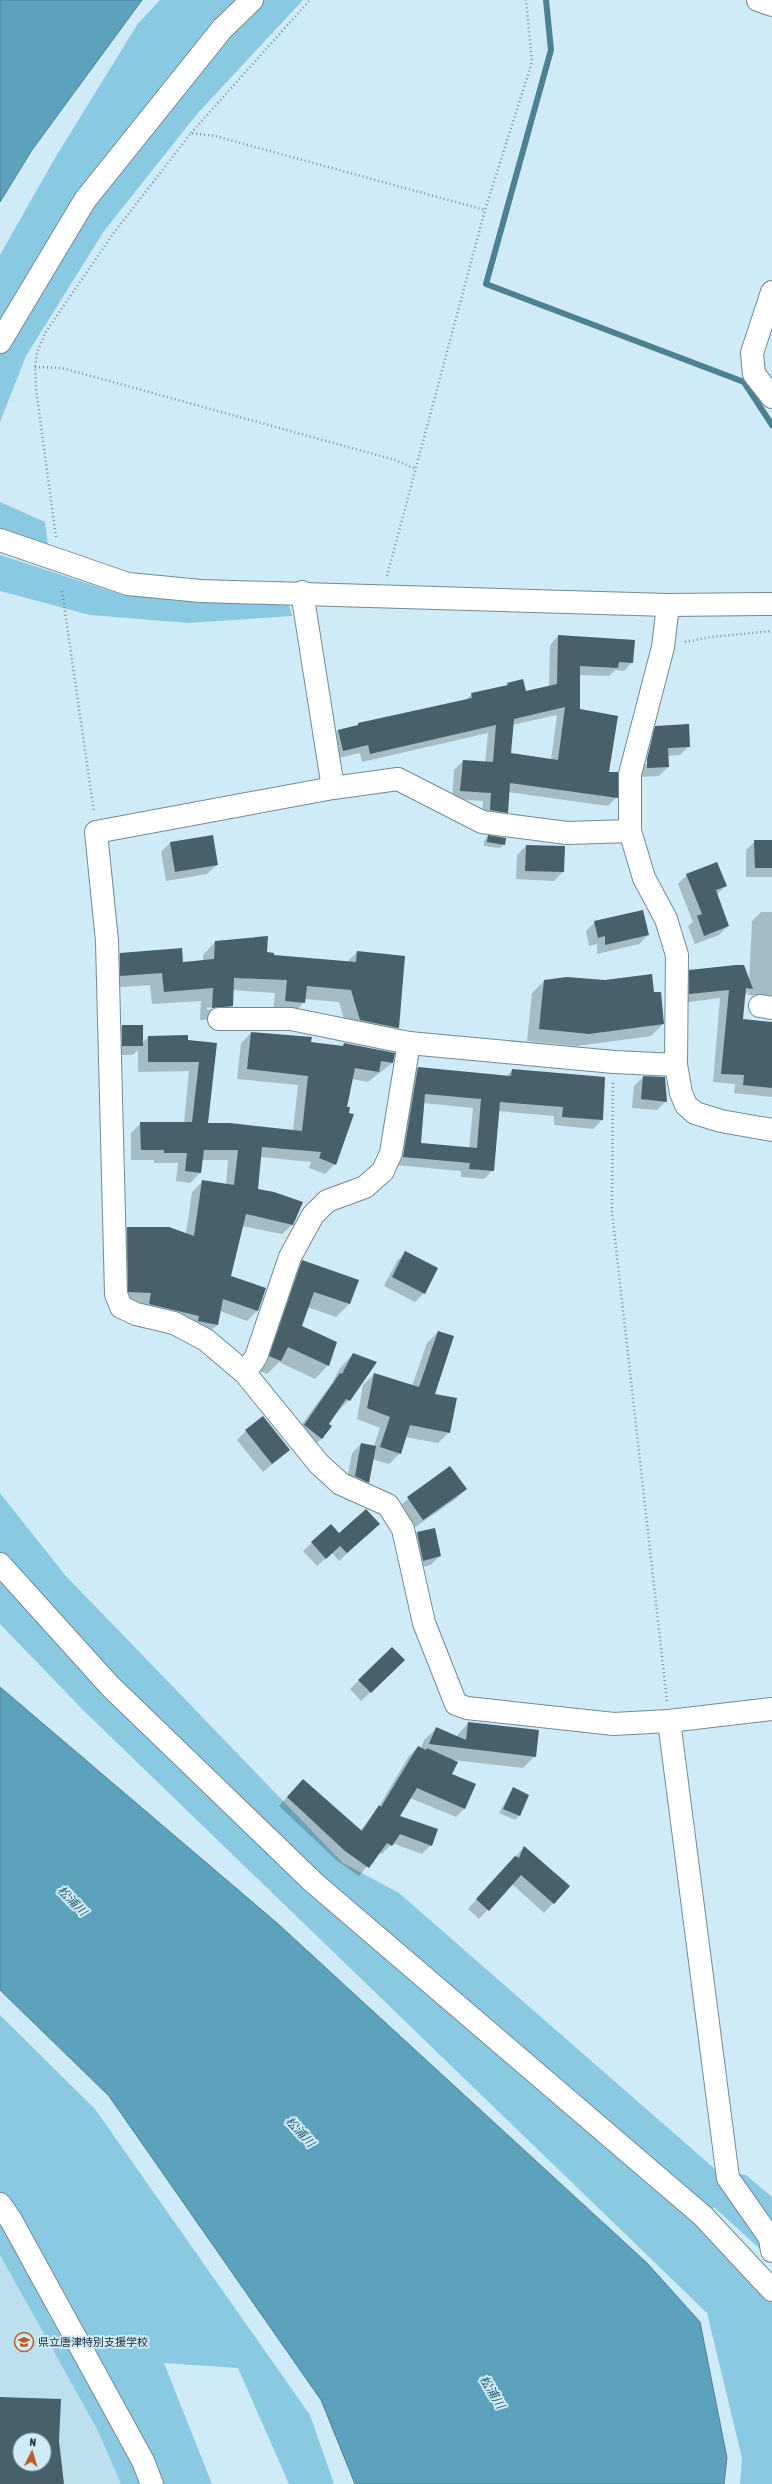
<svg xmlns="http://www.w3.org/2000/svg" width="772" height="2484" font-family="'Asap Condensed','Noto Sans JP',sans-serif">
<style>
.built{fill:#bde0ef;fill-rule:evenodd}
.green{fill:#8ac9e2}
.water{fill:#5da2bc;stroke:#4c8093}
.shadow{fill:#0003;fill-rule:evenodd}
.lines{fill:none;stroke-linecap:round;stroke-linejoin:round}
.stream{stroke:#4c8093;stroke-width:6}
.building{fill:#47606a;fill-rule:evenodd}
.minor-casing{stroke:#718b95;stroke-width:24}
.path{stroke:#7b8f97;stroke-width:2.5;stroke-dasharray:1 3;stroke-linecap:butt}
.minor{stroke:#fff;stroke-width:22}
.labels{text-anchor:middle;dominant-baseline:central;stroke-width:4;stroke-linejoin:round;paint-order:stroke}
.poi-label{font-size:11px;fill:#242f33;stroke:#cfebf7;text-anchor:start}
.water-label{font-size:12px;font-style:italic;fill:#245b6f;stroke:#cfebf7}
</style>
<rect width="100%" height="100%" fill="#cfebf7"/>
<!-- built -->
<path class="built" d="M0,2255l97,174 24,55h-121zM20,2440h24v24h-24z"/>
<!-- green -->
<g class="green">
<path d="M160,0h143l-106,114 -93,117 -78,125 -26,66v-167l55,-97 82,-133z"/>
<path d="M0,502l45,20 3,24 -48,-18z"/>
<path d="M0,555l123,40 73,7 92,-1 4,15 -103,7 -99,-8 -90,-24z"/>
<path d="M0,1493l65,82 278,288 56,30 316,276 31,6 26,22v63l-58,-53 -18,18 76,78v181h-32l2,-26 -35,-145 -623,-602 -84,-87z"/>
<path d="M0,2015l95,94 215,306 24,69h-45l-51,-116 -74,-5 48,121h-91l-24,-55 -97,-174z"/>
</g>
<!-- water -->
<g class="water">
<path d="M0,0h142l-110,150 -32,52z"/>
<path d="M0,1687l277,236 370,340 53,59 27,136 -3,26h-369l-34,-84 -212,-304 -109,-106z"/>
</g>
<!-- shadow -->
<g class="shadow">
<path d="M558,636l74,26 -8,9 -9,-1 -6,6 -30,-1v34l29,64 8,25 -8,8 -100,-14 -1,20 -9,9 -16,-2 1,-18 -31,-2 2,-29 9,-9 22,2 3,-30 -126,29 -2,-9 -26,6 -4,-20 8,-9 128,-30 6,-6 32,-7 4,-3 17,8 24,-5 1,-42zM557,715l-6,45 -41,-6 2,-29z"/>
<path d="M656,727l33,19 -9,9 -12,1v11l-9,9 -20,1 8,-41zM652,734h2l-7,30h-2z"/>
<path d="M488,836l16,8 -4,4 -16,-2v-5z"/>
<path d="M755,841h17v36h-26v-27z"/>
<path d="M170,843l47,22 -10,9 -41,7 -5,-29z"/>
<path d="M526,846l38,1 -1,25 -9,9 -38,-2 1,-24z"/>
<path d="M687,875l39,11 -10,9 12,31 -9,9 -24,9 -7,-18 5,-4 -15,-38z"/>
<path d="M761,912h11v85l-24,-2 1,-4 -5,5 -2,24 30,4v73l-38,-4 1,-9 -22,-2 7,-84 -39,5v-23l9,-9 59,11 3,-61z"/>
<path d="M595,922l53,13 -9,9 -42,10v-10l-8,2 -3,-15z"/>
<path d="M215,942l58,14 74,6 10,-10 41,76 -13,12 -37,-7 -9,-31 -34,-3 -1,3 -12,13 -19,-1 2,-21 -43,-3v16l-13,13 -19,1 1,-19 -49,3 -2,-19 -42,3v-22l12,-12 62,9 21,-2v-6zM221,1006v2l-14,2v-2z"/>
<path d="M544,981l109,12 10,31 -12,12 -74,10 -50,-5 5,-48z"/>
<path d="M122,1026l20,17 6,-6 68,7 -9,80 86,7 5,-46 -61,-6 4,-36 10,-10 90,14 4,-3 49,10 -2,9 -24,19 -16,-3 -17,85 -10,10 -16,-6 2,-6 -51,-5 -3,33 36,34 -11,10 -40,-8 -12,50 35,13 -8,22 -10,10 -27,-10 -3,14 -10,10 -67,-21 2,-11h-23l-2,-65 10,-10 59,6 6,-42 10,-10 24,3 2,-25h-26l-2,13 -10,10 -14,-2 2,-18h-24v-3h-23v-27l10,-10h43l5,-52 -51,1v-22l-5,5h-19l-1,-20z"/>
<path d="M418,1068l89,8 5,-6 92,8 -2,42 -9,9 -39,-4v-9l-56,-5 -5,59 -9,9 -23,-2v-6l-66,-6 14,-88zM423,1103l50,5 -4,41 -50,-5z"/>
<path d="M643,1077l23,24 -9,9 -25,-2 2,-22z"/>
<path d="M406,1252l18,41 -9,9 -31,-16 13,-25z"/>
<path d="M303,1262l54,19 -8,23 -13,13 -29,-10 -6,20 27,38 -13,14 -36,-17 -12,12 -10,-4 32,-95z"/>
<path d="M438,1332l-4,62 15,38 -11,11 -33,-6 -5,16 -11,11 -17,-5 -4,23 -9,9 -13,-6 6,-32 9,-9 13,2 6,-18 -23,-9 6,-34 11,-11 38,12 15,-43z"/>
<path d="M353,1354l-4,46 -14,14 -8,11 -5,13 -14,14 -17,-13 41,-56 8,-15z"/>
<path d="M246,1431l43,19 -26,22 -26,-32z"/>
<path d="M450,1467l16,22 -9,9 -43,30 -16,-21z"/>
<path d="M331,1525l8,9 31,-2 -31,29 -7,-8 -15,13 -14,-15z"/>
<path d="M434,1529l6,27 -9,9 -17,4 -6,-27 9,-9z"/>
<path d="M392,1648l12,12 -43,41 -11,-12z"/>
<path d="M468,1723l67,33 -12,12 -70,-8 -2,15 14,33 -9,9 -46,-19 -11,18 32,29 -9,9 -30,-11 -10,11 -3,-2 -20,24 -23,-16 -57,-54 15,-17 66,42 18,-23 31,-52 9,-9 3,1 3,-8 12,-11 20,8z"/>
<path d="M513,1788l6,27 -4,5 -16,-7z"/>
<path d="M524,1847l45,39 -25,27 -32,-29 -33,35 -11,-10z"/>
</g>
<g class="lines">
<!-- stream -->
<path class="stream" d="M546,0l5,50 -65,234 258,98 28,43"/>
</g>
<!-- building -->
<g class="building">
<path d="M558,635l77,5 -2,23 -14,-1 -1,6 -38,-2v43l38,7 -9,56h9v26l-108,-15 -2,30 -18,-3 1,-17 -31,-2 3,-31 30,2 3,-37 -126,29 -2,-9 -25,6 -5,-21 20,-5v-2l114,-25 -1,-5 37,-8 -1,-2 16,-4 3,12 31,-7zM565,707l-7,53 -47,-7 3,-34z"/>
<path d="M689,724l1,23 -22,1 1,19 -22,1v-9l8,-33z"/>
<path d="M213,835l5,30 -43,7 -5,-30z"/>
<path d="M488,835l18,3 -1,7 -18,-3z"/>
<path d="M754,840h18v28h-17z"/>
<path d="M526,845l39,1 -1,26 -39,-1z"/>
<path d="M717,862l10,24 -11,4 13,36 -25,10 -7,-20 5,-2 -16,-40z"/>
<path d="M643,910l6,25 -44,10v-9l-7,2 -4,-17z"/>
<path d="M268,936l-1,16 7,1v2l82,7 1,-11 48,5 -6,72 -39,-8 -9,-30 -44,-4 -2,17 -20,-2 2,-21 -53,-2 -1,28 -21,2 1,-20 -49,4 -2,-19 -42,3v-23l62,-5 1,14 31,-3 1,-18z"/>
<path d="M736,965h8l9,24 -7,-1 -3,31 29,3v66l-29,-3 1,-10 -23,-1 8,-84 -40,4v-24z"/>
<path d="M652,974l2,18h7l3,32 -75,10 -50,-5 5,-49 23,-3 38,3z"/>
<rect x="122" y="1025" width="21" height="21"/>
<path d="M251,1032l61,5 -1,5 32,4 1,-3 51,10 -2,10 -12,-2 -2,11 -24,-4 -8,39h3l-1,6 5,1 -18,51 -17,-7 2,-6 -59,-5 -4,42 16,3 29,10 -10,23 -47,-11 -15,62 35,12 -8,23 -35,-12 -5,26 -20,-4 1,-5 -50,-12 2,-11 -23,-1 -1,-65h42l25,9 8,-56 32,5 4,-35h-34l-3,23 -16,-2 2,-18h-23v-3h-23l-1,-28h52l7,-60h-51v-26l40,-1v5l29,3 -9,80h22l72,8 6,-55 -61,-7z"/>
<path d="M418,1067l93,9 1,-7 93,8 -2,43 -41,-3 1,-10 -63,-5 -6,69 -25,-2 1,-6 -67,-6zM425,1094l56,5 -4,49 -56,-5z"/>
<path d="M643,1076l22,1 2,25 -26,-3z"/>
<path d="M405,1251l33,17 -13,26 -33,-17z"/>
<path d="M302,1260l57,20 -9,24 -36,-12 -12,34 35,16 -8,24 -41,-19 -7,14 -12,-5z"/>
<path d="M438,1331l16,5 -19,58 22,4 -7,35 -40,-8 -9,29 -21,-7 10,-30 -23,-9 7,-35 45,14z"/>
<path d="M353,1353l24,9 -27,39 -4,-2 -17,25 3,2 -10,13 -18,-14 36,-52 2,1z"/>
<path d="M263,1416l27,34 -18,14 -27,-34z"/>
<path d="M361,1443l15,3 -7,37 -14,-7z"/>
<path d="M450,1466l17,23 -44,31 -16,-23z"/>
<path d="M366,1509l14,15 -33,29 -7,-7 -14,13 -15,-17 20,-18 8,9z"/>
<path d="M435,1528l6,28 -18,5 -6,-29z"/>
<path d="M392,1647l13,13 -34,33 -13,-13z"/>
<path d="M468,1722l71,8 -3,27 -107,-13 7,-17 30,13z"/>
<path d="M418,1746l8,4 1,-2 31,14 -6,12 24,10 -11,25 -48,-21 -17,28 38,13 -6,17 -32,-12 -8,12 -5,-3 -18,25 -24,-17 -58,-54 16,-18 59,52 17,-26 2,2z"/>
<path d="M513,1787l16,8 -9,21 -17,-7z"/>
<path d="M524,1846l46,40 -16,18 -33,-29 -32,36 -13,-12 39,-43 4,2z"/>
<path d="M0,2397l61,2 -2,42 5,43h-64zM20,2440h24v24h-24z"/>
</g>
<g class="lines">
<!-- minor casing -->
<g class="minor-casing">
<g id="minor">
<path d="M758,0l14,5"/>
<path d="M772,292l-20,61 2,21 18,23"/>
<path d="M0,342l85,-142 137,-171 30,-29"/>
<path d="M0,540l128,44 73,7 467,14 104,-1"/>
<path d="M302,592l31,196"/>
<path d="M668,605l-5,42 -33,127v57l14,47 22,41 11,36 -1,110 5,28 5,12 9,8 26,8 51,9"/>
<path d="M630,831l-63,2 -85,-11 -84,-43 -65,9 -237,44 11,109 9,353 5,13 15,7 38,9 32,17 39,33 74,91 22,20 47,21 15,24 21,94 32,81 11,4 147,16 55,-3 103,-12"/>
<path d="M760,1006l12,2"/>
<path d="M219,1019h72l118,24 205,19 62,3"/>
<path d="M245,1373l11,-16 34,-100 23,-42 14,-14 38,-14 18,-16 8,-18 18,-110"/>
<path d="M0,1564l110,122 203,196 390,334 69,74"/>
<path d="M669,1721l59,457 42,60 2,13"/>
<path d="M0,2204l11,16 132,241 9,23"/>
</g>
</g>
<!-- path -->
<g class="path">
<path d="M191,133l119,-133"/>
<path d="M35,367l27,1 333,92 21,9"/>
<path d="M56,537l-20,-148 -1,-22 2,-14 8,-20 68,-99 78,-101 24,3 270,74"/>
<path d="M387,576l98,-366 47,-148 -6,-62"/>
<path d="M62,591l32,221"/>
<path d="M685,642l26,-5 61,-6"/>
<path d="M613,1083l-1,129 55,489"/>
</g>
<!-- minor -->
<use href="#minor" class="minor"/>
</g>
<!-- icons -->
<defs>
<g id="school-ring" transform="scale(1)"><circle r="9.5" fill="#cfebf7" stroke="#c15c29" stroke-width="1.5"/><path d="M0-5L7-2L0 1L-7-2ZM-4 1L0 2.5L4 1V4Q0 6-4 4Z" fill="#c15c29"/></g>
</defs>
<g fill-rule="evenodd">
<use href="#school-ring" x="24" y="2342"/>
</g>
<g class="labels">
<!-- poi labels -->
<g class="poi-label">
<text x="38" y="2342">県立唐津特別支援学校</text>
</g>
<!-- water labels -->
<g class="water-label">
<text transform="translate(72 1901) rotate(45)">松浦川</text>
<text transform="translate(300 2132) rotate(47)">松浦川</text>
<text transform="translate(492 2392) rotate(59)">松浦川</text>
</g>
</g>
<!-- north arrow -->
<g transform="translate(32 2452) rotate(5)"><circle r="19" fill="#cfebf7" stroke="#8ba0a9"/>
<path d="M0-3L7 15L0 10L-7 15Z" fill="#c15c29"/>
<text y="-6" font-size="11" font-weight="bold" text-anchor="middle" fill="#242f33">N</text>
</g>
</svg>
